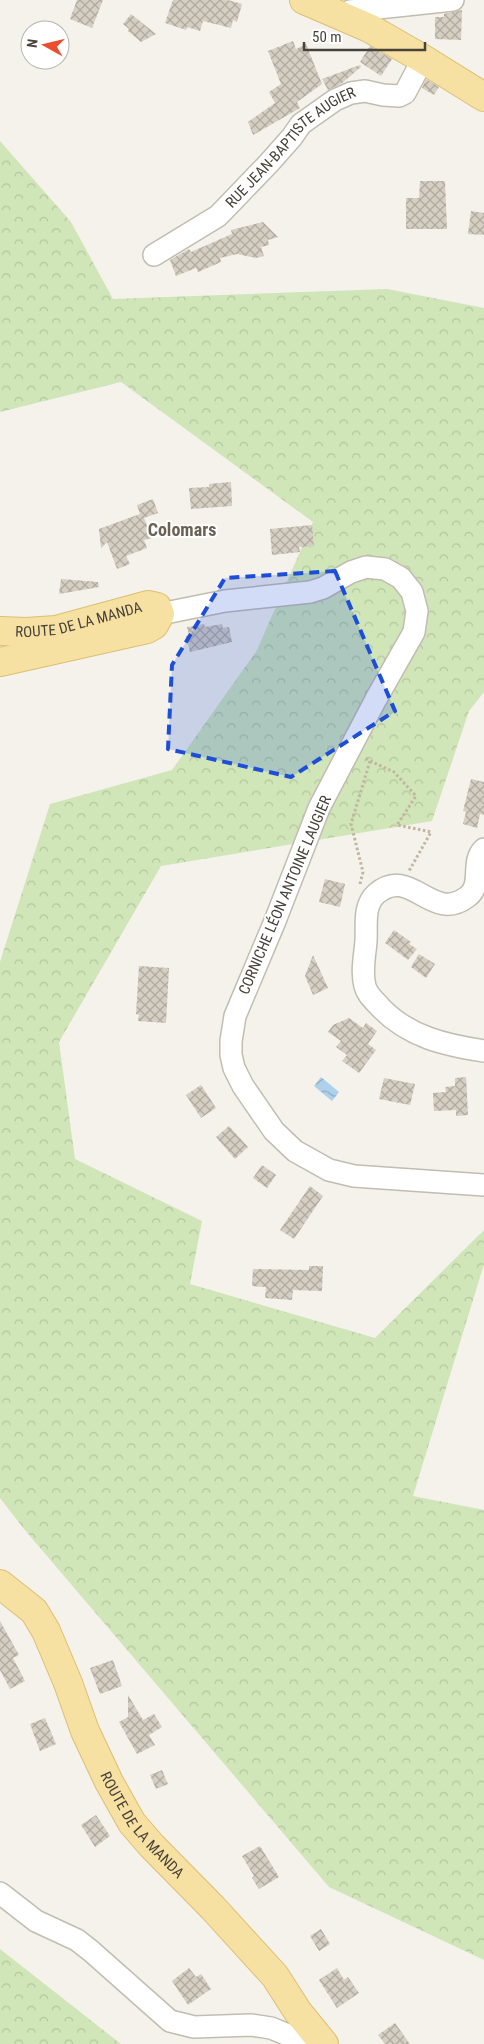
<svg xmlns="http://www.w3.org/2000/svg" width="484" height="2044" font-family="'Roboto Condensed',sans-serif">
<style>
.forest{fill:url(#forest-crowns)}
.water{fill:url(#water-waves)}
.building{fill:url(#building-cross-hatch)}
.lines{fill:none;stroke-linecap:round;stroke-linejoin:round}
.minor-casing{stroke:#c2bdb1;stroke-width:24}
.major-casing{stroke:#dbbf72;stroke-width:30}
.path{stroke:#c0b6a1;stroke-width:3;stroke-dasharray:2.5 2.5;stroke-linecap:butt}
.minor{stroke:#fff;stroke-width:21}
.major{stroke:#f7e1a2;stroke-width:28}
.marked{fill:#1d4ed8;fill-opacity:0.2;stroke:#1d4ed8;stroke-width:4;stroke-dasharray:10 6;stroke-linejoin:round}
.labels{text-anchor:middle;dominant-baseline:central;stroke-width:4;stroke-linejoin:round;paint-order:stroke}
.street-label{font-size:15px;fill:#48433a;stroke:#fff}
.quarter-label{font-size:18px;font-weight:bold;fill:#6a6152;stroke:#fff}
</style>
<defs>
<pattern id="forest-crowns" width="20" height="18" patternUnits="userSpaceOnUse" patternTransform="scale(1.25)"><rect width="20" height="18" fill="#d0e5b8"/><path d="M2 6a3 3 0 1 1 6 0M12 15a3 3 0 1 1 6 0" fill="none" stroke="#b4c69f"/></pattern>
<pattern id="water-waves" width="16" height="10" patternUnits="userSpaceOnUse" patternTransform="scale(1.25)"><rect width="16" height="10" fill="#add1ec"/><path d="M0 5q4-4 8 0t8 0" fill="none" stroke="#8fabc0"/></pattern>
<pattern id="building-cross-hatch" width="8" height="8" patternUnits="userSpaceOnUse" patternTransform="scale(1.25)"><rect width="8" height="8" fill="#d5cec2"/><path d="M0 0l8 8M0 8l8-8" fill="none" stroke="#afa99f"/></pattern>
</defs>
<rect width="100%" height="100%" fill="#f4f2eb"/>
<!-- forest -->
<g class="forest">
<path d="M0,141l71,81 42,77 274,-10 97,19v384l-15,19 -37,110 -271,45 -102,176 16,117 127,62 -12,63 185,54 109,-108v34l-71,232 71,14v450l-155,-73 -305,-358 -24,-31v-536l50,-158 122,-34 85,-120 56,-128 -192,-140 -121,30z"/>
<path d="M0,1949l121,95h-121z"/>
</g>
<!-- water -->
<path class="water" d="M321,1077l18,15 -7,9 -18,-15z"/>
<!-- building -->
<g class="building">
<path d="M77,0h26l-11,28 -22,-9z"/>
<path d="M173,0h55l14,4 -5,18 -4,-2 -2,8 -28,-7 -3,10 -13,-4 -1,3 -21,-7z"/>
<path d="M462,10l-1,30 -26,-1v-22h9v-3z"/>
<path d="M131,14l25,20 -15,8 -13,-11 1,-2 -6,-5z"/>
<path d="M293,41l3,8 10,-5 16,40 -25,18 3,6 -47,27 -5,-13 27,-19 -6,-11 12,-8 -13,-33z"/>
<path d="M370,46l22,13 -11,17 -21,-14z"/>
<path d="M360,65l1,2 -20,17 -13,6 -6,-11z"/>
<path d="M426,79l13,8 -5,8 -12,-7z"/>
<path d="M420,181h25l2,48h-41v-31h13z"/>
<path d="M471,211l13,2v22l-16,-1z"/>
<path d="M263,222l15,15 -10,3 1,5 -8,2 3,9 -8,2 -19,-4 -17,4 1,4 -23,10 -2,-4 -20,8 -6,-16 19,-11 2,3 41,-18 -1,-4z"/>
<path d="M231,482l1,24 -41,3 -2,-21 20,-1v-3z"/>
<path d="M153,499l5,14 -14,5 8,20 -8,2 3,8 -21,8 4,8 -13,5 -10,-27 -6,6 -2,-19 41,-15 -3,-9z"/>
<path d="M312,525l2,21 -15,1 1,5 -28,3 -2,-26z"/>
<path d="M61,579l37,3 1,5 -40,7z"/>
<path d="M204,624l1,3 17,-3 1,4 6,-1 3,15 -42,10 -4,-16 3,-1 -2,-8z"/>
<path d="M471,779l13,3v33l-4,-1 -3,14 -14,-4 3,-12 -3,-1z"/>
<path d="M325,879l20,5 -5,23 -21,-5z"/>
<path d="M394,930l17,12 -2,2 8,5 -9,11 -23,-17z"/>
<path d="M419,954l16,10 -9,14 -15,-11z"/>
<path d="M313,955l15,33 -15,7 -8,-19z"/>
<path d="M139,966l30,2 -3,55 -28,-2 1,-6 -3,-1z"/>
<path d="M349,1018l14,10 3,-5 11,8 -9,13 8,6 -17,23 -17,-12 5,-6 -11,-8 5,-6 -13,-9 5,-7z"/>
<path d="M466,1077l2,38 -12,1v-6l-22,1 -1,-18 13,-1 -1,-5 10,-1v-8z"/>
<path d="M384,1078l31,6 -5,21 -31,-6z"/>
<path d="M201,1085l15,23 -15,10 -15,-23z"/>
<path d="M229,1126l19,21 -13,12 -19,-22z"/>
<path d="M262,1165l14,10 -9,13 -14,-10z"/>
<path d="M310,1186l13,10 -29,43 -14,-9z"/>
<path d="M309,1266h14l-1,25 -29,-1 -1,10 -27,-2 1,-11 -14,-1 1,-17 56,1z"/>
<path d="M0,1621l19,34 -6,3 12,23 -15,8 -10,-19z"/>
<path d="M113,1660l9,26 -22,8 -10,-26z"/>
<path d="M128,1695l15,25 11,-6 8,13 -13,8 6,10 -18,9 -18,-32 9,-5z"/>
<path d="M45,1718l11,26 -16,7 -10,-27z"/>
<path d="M162,1770l6,14 -12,5 -6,-14z"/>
<path d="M96,1815l14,21 -15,11 -14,-22z"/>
<path d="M260,1846l19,31 -20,12 -7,-11 2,-2 -12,-20z"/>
<path d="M321,1929l9,15 -11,7 -9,-15z"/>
<path d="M189,1968l7,9 5,-3 10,15 -23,16 -16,-24z"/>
<path d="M337,1968l7,12 4,-3 11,16 -22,15 -18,-28z"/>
<path d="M395,2023l15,21h-25l-7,-9z"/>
</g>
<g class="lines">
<!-- minor casing -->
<g class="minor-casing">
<g id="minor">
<path d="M344,16l6,-5 103,-11"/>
<path id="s1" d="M154,255l64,-39 51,-53 23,-26 9,-13 34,-24 16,-7 14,-2 18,4 16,1 6,-3 18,-34"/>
<path d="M160,614l65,-13 85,-9 13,-4 28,-16 15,-5 19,2 16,9 11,14 5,19 -3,21 -38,67 -57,109 -44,113 -40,95 -4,25v14l3,13 9,18 31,45 21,20 34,19 25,6 130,9"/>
<path d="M484,849c-14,13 0,36 -17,48 -36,27 -56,-33 -91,-3 -13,12 -9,31 -10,47 -1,14 -5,31 -1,45 2,9 10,15 16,22 28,29 64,37 103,43"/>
<path d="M0,1893l36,28 41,19 14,11 79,70 24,6 57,-2 20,3 22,9 15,3 10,-2"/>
</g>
</g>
<!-- major casing -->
<g class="major-casing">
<g id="major">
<path d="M304,0l65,28 54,31 61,38"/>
<path id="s2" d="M0,631l26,1 30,-2 92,-25 9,2 3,7 -6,11 -7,4 -147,33"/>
<path id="s3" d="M0,1584l34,27 12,20 22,52 17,48 24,51 23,41 20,23 61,62 62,68 23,36 26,32"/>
</g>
</g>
<!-- path -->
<g class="path">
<path d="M370,761l24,11 22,24 -19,29 34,7 -22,39"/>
<path d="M360,884l3,-12 -12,-48 19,-63 -5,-3"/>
</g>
<!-- minor -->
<use href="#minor" class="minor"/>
<!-- major -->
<use href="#major" class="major"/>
</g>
<!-- marked area -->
<path class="marked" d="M335,571l60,140 -104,66 -123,-28 4,-84 53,-87z"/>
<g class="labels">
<!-- street labels -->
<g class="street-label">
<text stroke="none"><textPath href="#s1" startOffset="176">RUE JEAN-BAPTISTE AUGIER</textPath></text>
<text stroke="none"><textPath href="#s2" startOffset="80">ROUTE DE LA MANDA</textPath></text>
<text transform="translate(285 895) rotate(-67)">CORNICHE LÉON ANTOINE LAUGIER</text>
<text stroke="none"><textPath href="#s3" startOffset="285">ROUTE DE LA MANDA</textPath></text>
</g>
<!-- quarter labels -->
<g class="quarter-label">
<text x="182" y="529">Colomars</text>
</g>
</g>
<!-- north arrow -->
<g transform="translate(45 45) rotate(278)"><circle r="24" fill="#ffffff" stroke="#b6b4b0"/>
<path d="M0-4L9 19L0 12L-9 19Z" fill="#ea4e2d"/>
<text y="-8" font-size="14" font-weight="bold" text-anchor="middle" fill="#48433a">N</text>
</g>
<!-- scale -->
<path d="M304 42v8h121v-8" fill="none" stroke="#48433a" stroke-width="2.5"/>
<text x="312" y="42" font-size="15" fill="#48433a" stroke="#ffffff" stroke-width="4" paint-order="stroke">50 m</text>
</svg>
